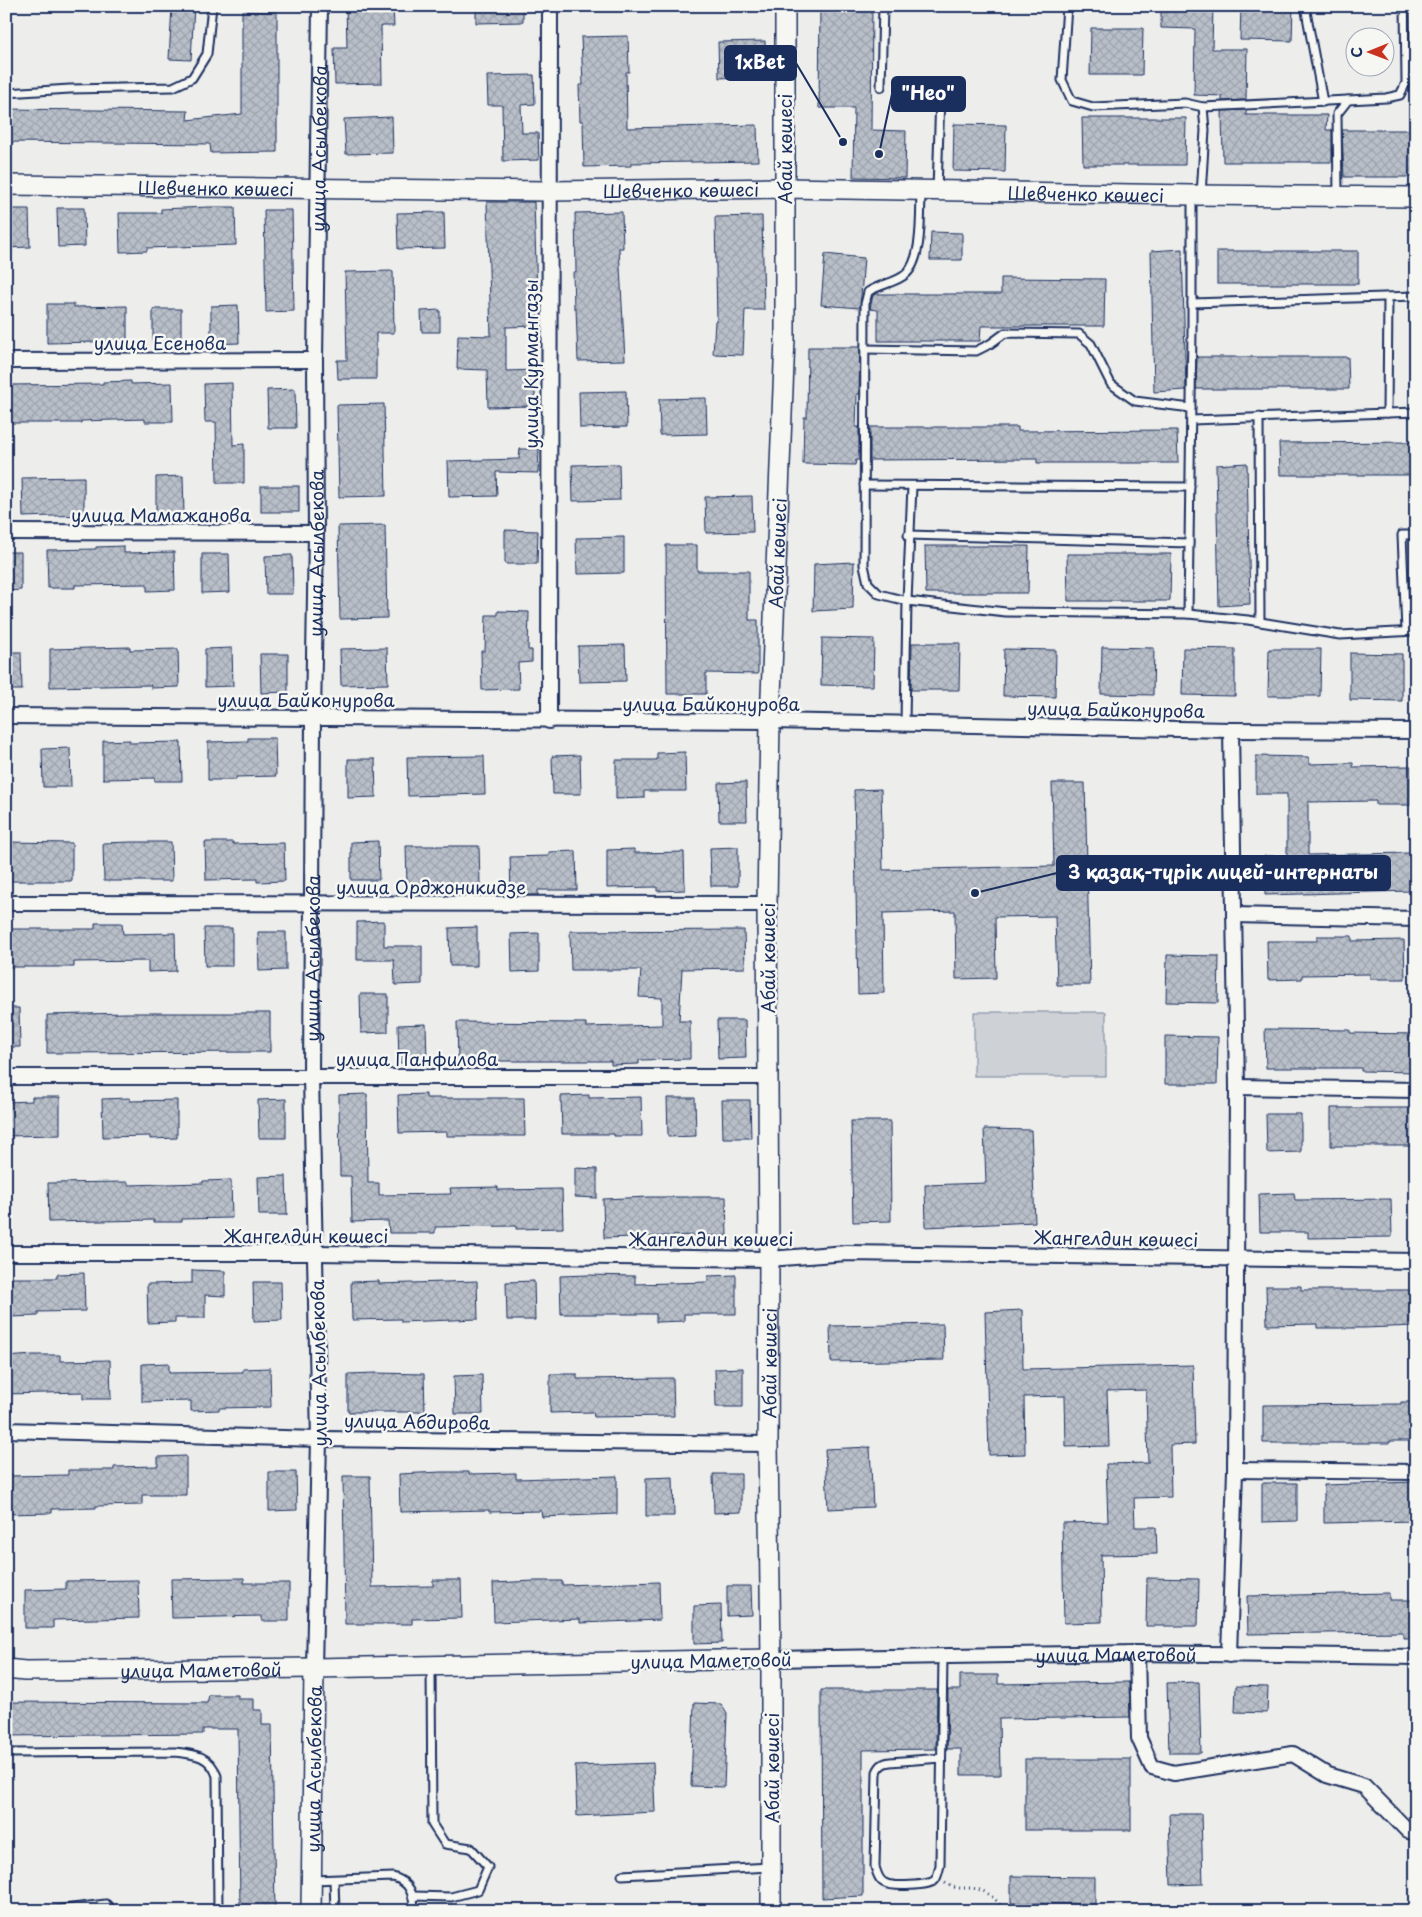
<svg xmlns="http://www.w3.org/2000/svg" width="1422" height="1917" font-family="'Playpen Sans',sans-serif">
<style>
.pitch{fill:#ced2d7;stroke:#74809a}
.building{fill:url(#building-cross-hatch);stroke:#1b2f5e}
.lines{fill:none;stroke-linecap:round;stroke-linejoin:round}
.lane-casing{stroke:#1b2f5e;stroke-width:11}
.street-casing{stroke:#1b2f5e;stroke-width:18}
.secondary-casing{stroke:#1b2f5e;stroke-width:22}
.path{stroke:#1b2f5e;stroke-width:3;stroke-dasharray:1 4;stroke-linecap:butt}
.lane{stroke:#f6f6f2;stroke-width:7}
.street{stroke:#f6f6f2;stroke-width:14}
.secondary{stroke:#f6f6f2;stroke-width:19}
.labels{text-anchor:middle;dominant-baseline:central;stroke-width:5;stroke-linejoin:round;paint-order:stroke}
.street-label{font-size:18px;fill:#1b2f5e;stroke:#f6f6f2}
.leader{fill:none;stroke:#1b2f5e;stroke-width:2}
.callout-dot{fill:#1b2f5e;stroke:#f6f6f2;stroke-width:2}
.callout{fill:#1b2f5e;stroke:#1b2f5e;stroke-width:2}
.callout-label{font-size:19px;text-anchor:middle;font-weight:bold;fill:#fff}
</style>
<defs>
<pattern id="building-cross-hatch" width="8" height="8" patternUnits="userSpaceOnUse" patternTransform="scale(1.25)"><rect width="8" height="8" fill="#b9bfc8"/><path d="M0 0l8 8M0 8l8-8" fill="none" stroke="#9ea4ae"/></pattern>
</defs>
<rect width="100%" height="100%" fill="#edeeec"/>
<filter id="ink" filterUnits="userSpaceOnUse"><feTurbulence type="fractalNoise" baseFrequency=".02" numOctaves="2"/><feDisplacementMap in="SourceGraphic" scale="10" xChannelSelector="R" yChannelSelector="G"/><feConvolveMatrix kernelMatrix="1 2 1 2 8 2 1 2 1" color-interpolation-filters="sRGB"/></filter>
<g filter="url(#ink)">
<!-- pitch -->
<rect class="pitch" x="974" y="1012" width="132" height="64"/>
<!-- building -->
<g class="building">
<path d="M172,6h22l-3,54 -22,-1z"/>
<path d="M346,6h47l1,20h-13l1,57 -47,1 -1,-36h13z"/>
<path d="M476,6h47v16l-47,1z"/>
<path d="M820,6h52l-1,124 35,1 -1,47 -52,-1 1,-69h-35z"/>
<path d="M1161,6h52l-1,43h35l-1,51 -24,1v-5l-28,-1 1,-66 -34,-1z"/>
<path d="M1241,6h52l-1,35 -52,-1z"/>
<path d="M242,11l35,1v140l-66,1 -1,-9 -204,-2v-33l182,2 -1,9 55,-6z"/>
<path d="M1091,28h52l-1,47h-52z"/>
<path d="M628,36l1,36h-3l1,56 130,-3 1,36 -127,2v3l-47,1 -1,-46h-3l-1,-36h4l-2,-48z"/>
<path d="M765,41l1,35 -47,2 -1,-36z"/>
<path d="M534,75l1,29 -14,1 1,28h16l1,27 -36,1 -1,-56h-14l-1,-29z"/>
<path d="M1246,110v5h81l-1,15h6v32h-109l-1,-51z"/>
<path d="M392,117l1,36 -47,1 -2,-35z"/>
<path d="M1082,118h104l-1,47h-102z"/>
<path d="M954,124l52,1 -1,47 -52,-1z"/>
<path d="M1342,130h74v47h-72z"/>
<path d="M487,202h47l4,124 -32,1v44l29,-1v36l-47,1 -1,-37 -30,-1 1,-34 33,1z"/>
<path d="M208,207h27l1,38 -89,3v3l-27,1 -1,-39h42v-4z"/>
<path d="M57,208h27l1,38 -27,1z"/>
<path d="M6,209h23l1,38 -24,1z"/>
<path d="M264,210h28l2,101 -28,1z"/>
<path d="M444,212l1,36 -47,1 -1,-36z"/>
<path d="M622,212l1,36h-4l6,112 -47,1 -2,-53h-2l-1,-36h3l-1,-59z"/>
<path d="M762,216l2,94h-19l-2,45 -30,-1 2,-33h2l-2,-104z"/>
<path d="M931,232l31,1v27h-32z"/>
<path d="M1182,249l4,141 -32,2 -3,-141z"/>
<rect x="1217" y="251" width="141" height="33"/>
<path d="M825,254l39,4 -4,50 -39,-3z"/>
<path d="M393,271l1,62h-18v46h-38l-1,-19h10l-2,-88z"/>
<path d="M1001,278l104,1 -1,47h-123l-1,15h-102v-31l-8,-1 3,-14 2,-1h126z"/>
<path d="M47,304h27v3l53,-1v38l-27,1v-3l-53,1z"/>
<path d="M238,305l1,38 -28,1v-38z"/>
<path d="M153,309h28v38l-28,1z"/>
<path d="M440,310v22h-18l-1,-21z"/>
<path d="M808,347h52l-1,47h-2l-1,33h3v33h-3l-1,5 -52,-1 1,-47h3z"/>
<path d="M1197,357h151l1,32h-153z"/>
<path d="M131,381v3l41,-1 1,39h-28v-3l-64,2v2h-75v-38l97,-1v-2z"/>
<path d="M232,383l1,62 11,-1v39h-27l-1,-61h-11l-1,-38z"/>
<path d="M295,389l1,39h-28l-1,-38z"/>
<path d="M626,391l1,36 -47,1 -1,-36z"/>
<path d="M706,398l1,36 -47,1 -1,-36z"/>
<path d="M384,404l2,92 -47,1 -2,-92z"/>
<path d="M870,427h148v4l159,-1 1,33h-141v-4l-167,1z"/>
<path d="M1416,442v33h-136l-1,-32z"/>
<path d="M520,449h19l-1,24 -42,-1 1,24 -48,1 -1,-36 71,-2z"/>
<path d="M1247,463l3,141 -31,2 -3,-141z"/>
<path d="M619,464l1,36 -47,1 -1,-36z"/>
<path d="M183,476l1,39h-28v-38z"/>
<path d="M84,477v38l-61,2 -1,-39z"/>
<rect x="261" y="486" width="38" height="26"/>
<path d="M752,496l1,36 -47,1 -1,-36z"/>
<path d="M385,525l2,93 -47,1 -2,-93z"/>
<path d="M505,530l33,1 -1,33h-32z"/>
<path d="M624,537v36l-47,1 -1,-36z"/>
<path d="M666,545h31v26h52v49h9v54l-52,-1v21h-39z"/>
<path d="M124,546v7l50,-1 1,38 -28,1v-7l-72,1v3h-27l-1,-38 49,-1v-2z"/>
<path d="M925,546h104l-1,47h-102z"/>
<path d="M6,552h15v38l-15,1z"/>
<path d="M202,554h27l1,38 -28,1z"/>
<path d="M1067,554h104l-1,47h-102z"/>
<path d="M292,555l1,39h-27l-1,-38z"/>
<path d="M854,562l-1,47 -40,2 1,-47z"/>
<path d="M498,611l31,1 -1,38h4v12l-14,1 1,26 -37,1 -1,-39h4l1,-36h12z"/>
<path d="M822,638l52,1 -1,47 -52,-1z"/>
<path d="M912,643h48l-1,47h-48z"/>
<path d="M625,645l1,36 -47,1 -1,-36z"/>
<path d="M130,647v3l48,-1 1,38 -28,1v-3l-101,2v-38z"/>
<path d="M1102,647l52,1 -1,47 -52,-1z"/>
<path d="M232,648l1,38 -28,1v-38z"/>
<path d="M387,648l1,36 -47,1 -1,-36z"/>
<path d="M1183,648l52,1v47l-53,-1z"/>
<path d="M1004,649l52,1 -1,47 -52,-1z"/>
<path d="M1269,649h52l-1,47h-52z"/>
<path d="M6,652h15l1,38h-16z"/>
<path d="M1350,653l52,1v47l-52,-1z"/>
<path d="M260,654h28v38l-27,1z"/>
<path d="M248,738h27l1,38 -40,1v3h-28v-38l40,-1z"/>
<path d="M130,740v3l51,-1 1,39h-27l-1,-3 -51,1v-38z"/>
<path d="M70,748l1,39h-28l-1,-38z"/>
<path d="M685,752l1,39h-42v7l-28,1v-39h41v-7z"/>
<path d="M580,755l1,39h-28l-1,-38z"/>
<path d="M484,756l1,38 -77,2 -1,-39z"/>
<path d="M1256,756l53,1v7l44,-1v4l58,-1v39h-35v-4l-68,1v53l103,-2v38l-146,4 -1,-39h23v-62h-31z"/>
<path d="M348,759h27l1,38 -28,1z"/>
<path d="M746,782l1,39h-28l-1,-38z"/>
<path d="M1052,783h33l5,202h-33l-2,-69 -60,1 1,61 -40,1 -1,-68 -72,2 1,80 -26,1 -4,-204 27,-1 2,81 171,-4z"/>
<path d="M378,841l1,39h-28v-38z"/>
<path d="M6,842l66,1v38h-66z"/>
<path d="M131,842h40l1,39h-68l-1,-38z"/>
<path d="M205,842h28v2l51,-1 1,38 -28,1v-3l-51,1z"/>
<path d="M406,846h73l1,39h-73z"/>
<path d="M738,847v39h-27l-1,-38z"/>
<path d="M634,849v4l50,-1 1,38 -28,1v-4l-50,1v-38z"/>
<path d="M576,851l1,39h-39v5h-27l-1,-38 39,-1v-4z"/>
<path d="M384,921v25h38v38l-27,1 -1,-25h-37v-38z"/>
<path d="M95,923h27l1,11 52,-1 1,38 -28,1v-11l-74,1v5h-68v-38h89z"/>
<path d="M477,927v39h-27l-1,-38z"/>
<path d="M204,928h28v38h-27z"/>
<path d="M744,930l1,38 -63,1 -3,52h11v38l-51,1v4l-28,1v-4h-153l-1,-39 129,1v4l76,-2v-27l-23,-1 2,-27h-70l-1,-39z"/>
<path d="M258,932h28v38l-27,1z"/>
<path d="M539,933v38l-27,1 -1,-38z"/>
<path d="M1317,936h35v5l52,-1 1,39h-35v-5l-68,1v4l-34,1 -1,-39h50z"/>
<path d="M1167,955l52,1 -1,47 -52,-1z"/>
<path d="M360,994h28v38l-27,1z"/>
<path d="M6,1008h13l1,39h-14z"/>
<path d="M125,1013h145v39l-223,1v-38z"/>
<path d="M717,1020h28l1,38 -28,1z"/>
<path d="M426,1024l1,38 -28,1 -1,-38z"/>
<path d="M1265,1029l85,1v3l66,1v38l-55,-1v-3h-95z"/>
<path d="M1165,1036l53,1 -1,47h-52z"/>
<path d="M367,1094l1,89h11v12l72,-1 -1,-6 48,-1v3l64,-1 1,39 -47,1v-3l-81,1v6h-46l-1,-12 -36,1 -1,-46h-11l-1,-81z"/>
<path d="M426,1094v4h98l1,38h-78v-4l-48,1 -1,-38z"/>
<path d="M589,1095v3l52,-1 1,39h-28v-2h-52l-1,-38z"/>
<path d="M32,1097h28v38l-54,1v-34l26,-1z"/>
<path d="M130,1098v3l47,-1v38l-27,1v-3l-47,1 -1,-38z"/>
<path d="M667,1098h28l1,38 -28,1z"/>
<path d="M286,1099v39h-27l-1,-38z"/>
<path d="M722,1100h28l1,38h-28z"/>
<path d="M1331,1108h84l1,38h-85z"/>
<path d="M1266,1114h35v38l-34,1z"/>
<path d="M851,1121h39l1,100 -38,1z"/>
<path d="M984,1129l47,1 4,92 -109,5 -1,-42 61,-2z"/>
<path d="M575,1168l22,1v29l-22,-1z"/>
<path d="M286,1176l1,39h-28l-1,-38z"/>
<path d="M231,1180l1,38 -50,1v3h-28v-2l-105,2 -1,-39 80,-1v3l75,-2v-2z"/>
<path d="M1294,1193l1,7 96,-1 1,38 -84,1v-6h-48l-1,-38z"/>
<path d="M649,1197h77l1,39 -28,-1 -95,3 -1,-39z"/>
<path d="M192,1270l33,1v25l-20,-1v23h-30v4l-27,1 -1,-39 45,-1z"/>
<path d="M84,1273l1,38 -47,1v4l-28,1v-39h47v-4z"/>
<path d="M588,1275l47,1v8l73,-2v-6l28,-1v39h-52v7l-28,1v-8h-95l-1,-38z"/>
<path d="M379,1281v3l98,-3 1,38 -77,3v-3l-49,1 -1,-38z"/>
<path d="M534,1281l1,39h-28l-1,-38z"/>
<path d="M253,1282h28l1,38 -28,1z"/>
<path d="M1266,1286h35v4h115v36l-52,2h-47v-4l-50,1z"/>
<path d="M1022,1310l1,59 170,-4 2,79 -25,1 1,52 -37,1 1,29h21l1,27 -56,1 1,67 -38,1 -2,-100 46,-1 -2,-58 42,-1 -2,-73 -39,1 2,55 -43,1 -1,-51 -41,1 1,57 -36,1 -4,-143z"/>
<path d="M943,1324l1,36 -113,2 -1,-36z"/>
<path d="M33,1355h27v6l50,-1 1,39h-28v-7l-77,2v-37z"/>
<path d="M169,1363v10l74,-1v-3l27,-1 1,39 -52,1v2l-28,1v-10l-49,1v-38z"/>
<path d="M743,1368v39h-27l-1,-38z"/>
<path d="M375,1373l49,1 1,38h-77v-38z"/>
<path d="M550,1374h27v5l96,-1 1,38 -80,1 -1,-5 -43,1z"/>
<path d="M482,1375l1,39h-28l-1,-38z"/>
<path d="M1401,1402h15v39h-26v2h-127v-38l138,-1z"/>
<path d="M870,1447l3,60 -45,2 -3,-60z"/>
<path d="M186,1456v39h-44v10l-46,1v2l-44,1v4l-46,1v-38l62,-1v-5h46v-3l44,-1v-9z"/>
<path d="M269,1472h27l1,38 -28,1z"/>
<path d="M441,1472h28v2l47,-1v6l101,-3v38l-75,3 -1,-6 -52,1v-2l-89,2 -1,-38z"/>
<path d="M713,1474h28v38l-27,1z"/>
<path d="M343,1476h27l2,111 61,-1v-6h28l1,38 -50,1v5h-67z"/>
<path d="M673,1477l1,39h-28v-38z"/>
<path d="M1416,1482v39l-92,2v-38z"/>
<path d="M1262,1483h35v38l-35,1z"/>
<path d="M244,1578v5h45v38h-27v-5l-90,2 -1,-39z"/>
<path d="M1147,1578l52,1 -1,47h-52z"/>
<path d="M138,1580l1,38 -86,2v8h-28v-38l41,-1v-8z"/>
<path d="M534,1581h28v4l97,-3 1,38 -80,3v-4l-86,3 -1,-39z"/>
<path d="M727,1586h24l1,29 -25,1z"/>
<path d="M1389,1593v7h27v38h-13v-6l-155,2 -1,-38z"/>
<path d="M721,1605l1,38 -28,1v-38z"/>
<path d="M960,1675h38v9l131,-2 1,35 -131,2 1,56h-39v-26h-14l1,-59h12z"/>
<path d="M1199,1682l2,71h-32l-2,-70z"/>
<path d="M1236,1686l32,1 -1,26 -32,-1z"/>
<path d="M821,1690h116l-1,59 -73,1v146l-41,2z"/>
<path d="M209,1695h29v4h16v11h8v15h10l3,186h-35l-2,-182h-35v5l-197,2v-34l201,1z"/>
<path d="M694,1703l27,1 6,10 -3,73 -33,-1z"/>
<rect x="1025" y="1759" width="106" height="71"/>
<path d="M653,1763l2,49 -78,4 -2,-50z"/>
<path d="M1169,1814h32l2,70 -32,1z"/>
<path d="M1011,1876l84,1v27l-84,-1z"/>
</g>
<g class="lines">
<!-- lane casing -->
<g class="lane-casing">
<g id="lane">
<path d="M1067,6l-5,74 10,21 21,6 92,-4 18,4 2,23 -4,65"/>
<path d="M1305,6l18,96"/>
<path d="M881,87l2,-81"/>
<path d="M6,93l64,-4 103,-2 19,-9 15,-24 5,-48"/>
<path d="M1203,107l145,-7"/>
<path d="M921,191c-1,21 2,68 -15,83 -10,9 -26,10 -38,18l-3,12 -1,261 4,18 11,11 28,7 99,11 182,2 60,6 92,15 76,-4"/>
<path d="M937,191l3,-96"/>
<path d="M1338,196l-1,-82 11,-14 38,-2 14,-3 6,-12 -1,-77"/>
<path d="M1192,303l224,-7"/>
<path d="M865,349l111,2 14,-7 15,-11 74,1 12,10 20,40 24,17 56,7"/>
<path d="M1387,413l1,-116"/>
<path d="M1259,417l1,205"/>
<path d="M1191,420l225,-8"/>
<path d="M864,485l326,2"/>
<path d="M908,535l281,8"/>
<path d="M1188,614l4,-284v-133"/>
<path d="M1406,631l-4,-96h14"/>
<path d="M905,724l2,-123 5,-115"/>
<path d="M6,1753l169,-1c19,2 35,3 42,24l1,135"/>
<path d="M941,1758l-51,4c-7,1 -10,3 -13,10l-2,95c2,6 4,14 10,16 7,4 44,3 50,-3 3,-4 4,-11 5,-15l3,-209"/>
<path d="M622,1875l149,-8"/>
<path d="M313,1880l80,-3c17,5 21,17 21,34"/>
<path d="M334,1880l1,31"/>
<path d="M413,1896l38,1 27,-7 10,-23 -17,-19 -26,-4 -13,-20 -1,-158"/>
<path d="M47,1911l59,-7 7,7"/>
</g>
</g>
<!-- street casing -->
<g class="street-casing">
<g id="street">
<path d="M6,361l309,-1"/>
<path d="M6,532l310,1"/>
<path d="M6,716l764,5 461,9 185,1"/>
<path d="M549,721l1,-715"/>
<path d="M6,903l761,1"/>
<path d="M1234,915l182,4"/>
<path d="M6,1077h762"/>
<path d="M1237,1087l179,3"/>
<path d="M6,1253h310l453,6 78,-6 569,8"/>
<path d="M6,1430l313,9 449,5"/>
<path d="M1235,1470l181,2"/>
<path d="M1137,1653l2,85 13,29 22,6 119,-19 34,21 37,11 44,45 8,1"/>
<path d="M1229,1655l6,-185 2,-383 -6,-357"/>
<path id="s1" d="M771,1659l366,-6 279,4"/>
<path id="s2" d="M314,1668l5,-229 -8,-362 2,-359 3,-185 -1,-173 5,-354"/>
</g>
</g>
<!-- secondary casing -->
<g class="secondary-casing">
<g id="secondary">
<path id="s3" d="M6,185l543,6 235,-3 408,7 224,2"/>
<path id="s4" d="M6,1669l19,2 289,-3 457,-9"/>
<path id="s5" d="M311,1911l3,-243"/>
<path id="s6" d="M771,1911v-252l-3,-215 1,-185 -2,-355 3,-183 15,-383v-332"/>
</g>
</g>
<!-- path -->
<path class="path" d="M945,1883c14,9 21,2 35,7 9,2 20,14 25,21"/>
<!-- lane -->
<use href="#lane" class="lane"/>
<!-- street -->
<use href="#street" class="street"/>
<!-- secondary -->
<use href="#secondary" class="secondary"/>
</g>
</g>
<g class="labels">
<!-- street labels -->
<g class="street-label">
<text stroke="none"><textPath href="#s2" startOffset="1520">улица Асылбекова</textPath></text>
<text transform="translate(784 149) rotate(-90)">Абай көшесі</text>
<text stroke="none"><textPath href="#s3" startOffset="210">Шевченко көшесі</textPath></text>
<text stroke="none"><textPath href="#s3" startOffset="675">Шевченко көшесі</textPath></text>
<text stroke="none"><textPath href="#s3" startOffset="1080">Шевченко көшесі</textPath></text>
<text x="160" y="342">улица Есенова</text>
<text transform="translate(530 364) rotate(-90)">улица Курмангазы</text>
<text x="161" y="514">улица Мамажанова</text>
<text stroke="none"><textPath href="#s2" startOffset="1115">улица Асылбекова</textPath></text>
<text stroke="none"><textPath href="#s6" startOffset="1358">Абай көшесі</textPath></text>
<text x="306" y="699">улица Байконурова</text>
<text x="711" y="703">улица Байконурова</text>
<text transform="translate(1116 709) rotate(1)">улица Байконурова</text>
<text x="431" y="886">улица Орджоникидзе</text>
<text transform="translate(767 958) rotate(-90)">Абай көшесі</text>
<text stroke="none"><textPath href="#s2" startOffset="710">улица Асылбекова</textPath></text>
<text x="417" y="1058">улица Панфилова</text>
<text x="306" y="1235">Жангелдин көшесі</text>
<text x="711" y="1238">Жангелдин көшесі</text>
<text transform="translate(1116 1238) rotate(1)">Жангелдин көшесі</text>
<text transform="translate(318 1363) rotate(-91)">улица Асылбекова</text>
<text stroke="none"><textPath href="#s6" startOffset="548">Абай көшесі</textPath></text>
<text transform="translate(417 1421) rotate(1)">улица Абдирова</text>
<text stroke="none"><textPath href="#s1" startOffset="345">улица Маметовой</textPath></text>
<text transform="translate(711 1660) rotate(-1)">улица Маметовой</text>
<text stroke="none"><textPath href="#s4" startOffset="195">улица Маметовой</textPath></text>
<text stroke="none"><textPath href="#s5" startOffset="142">улица Асылбекова</textPath></text>
<text transform="translate(771 1768) rotate(-90)">Абай көшесі</text>
</g>
</g>
<!-- callouts -->
<path class="leader" d="M843 142L796 63M879 154L892 94M975 893L1057 873"/>
<g class="callout-dot">
<circle cx="843" cy="142" r="5"/>
<circle cx="879" cy="154" r="5"/>
<circle cx="975" cy="893" r="5"/>
</g>
<g class="callout">
<rect x="725" y="46" width="71" height="34" rx="5"/>
<rect x="892" y="77" width="73" height="34" rx="5"/>
<rect x="1057" y="856" width="333" height="34" rx="5"/>
</g>
<g class="callout-label">
<text x="760" y="69">1xBet</text>
<text x="928" y="100">"Нео"</text>
<text x="1223" y="879">3 қазақ-түрік лицей-интернаты</text>
</g>
<!-- margin -->
<rect width="1422" height="1917" fill="none" stroke="#f6f6f2" stroke-width="25"/>
<rect x="12" y="12" width="1397" height="1892" fill="none" stroke="#1b2f5e" stroke-width="2" filter="url(#ink)"/>
<!-- north arrow -->
<g transform="translate(1370 52) rotate(269)"><circle r="24" fill="#f6f6f2" stroke="#9ea6b7"/>
<path d="M0-4L9 19L0 12L-9 19Z" fill="#c8321e"/>
<text y="-8" font-size="14" font-weight="bold" text-anchor="middle" fill="#1b2f5e">С</text>
</g>
</svg>
